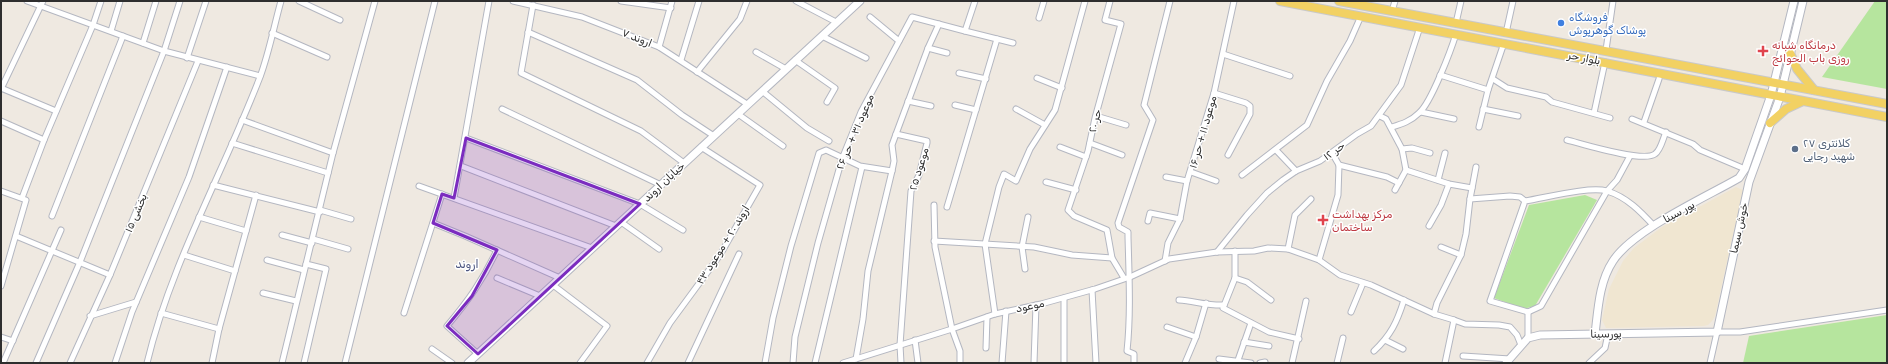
<svg xmlns="http://www.w3.org/2000/svg" width="1888" height="364" font-family="Rubik,Cairo,sans-serif">
<style>
.education{fill:#f0e6d1}
.green{fill:#b6e59e}
.lines{fill:none;stroke-linecap:round;stroke-linejoin:round}
.minor-casing{stroke:#b4b7c1;stroke-width:7}
.tertiary-casing{stroke:#b4b7c1;stroke-width:9}
.primary-casing{stroke:#c9c9c9;stroke-width:10}
.minor{stroke:#fff;stroke-width:5}
.tertiary{stroke:#fff;stroke-width:7}
.primary{stroke:#f2d163;stroke-width:8}
.marked{fill:#7b2cbf;fill-opacity:0.2;stroke:#7b2cbf;stroke-width:3;stroke-linejoin:round}
.shop-dot{fill:#3f7fe0;stroke:#fff;stroke-width:1.5}
.health-dot{fill:#e0444e;stroke:#fff;stroke-width:1.5}
.service-dot{fill:#5c6f8a;stroke:#fff;stroke-width:1.5}
.labels{text-anchor:middle;dominant-baseline:central;stroke-width:3;stroke-linejoin:round;paint-order:stroke}
.shop-label{font-size:11px;fill:#366cbe;stroke:#fff;text-anchor:start}
.street-label{font-size:11px;fill:#2e2e2e;stroke:#fff}
.health-label{font-size:11px;fill:#be3a42;stroke:#fff;text-anchor:start}
.service-label{font-size:11px;fill:#4e5e75;stroke:#fff;text-anchor:start}
.neighbourhood-label{font-size:12px;fill:#4d5680;stroke:#fff}
</style>
<rect width="100%" height="100%" fill="#efe9e1"/>
<!-- education -->
<path class="education" d="M1736,187l7,3 -28,126 -3,5 -4,4 -5,1 -97,2 -4,-8 7,-31 14,-28 11,-13 28,-21z"/>
<!-- green -->
<g class="green">
<path d="M1875,1h12v88l-65,-12z"/>
<path d="M1585,195l12,5 -62,106 -12,3 -29,-11 35,-93z"/>
<path d="M1887,315v48h-144l6,-27z"/>
</g>
<g class="lines">
<!-- minor casing -->
<g class="minor-casing">
<g id="minor">
<path d="M27,1l137,50 96,25"/>
<path d="M299,1l41,19"/>
<path d="M513,1l69,16 77,30 88,57"/>
<path d="M621,1l50,7"/>
<path d="M796,1l40,21"/>
<path d="M1110,1l-5,19 16,4 -26,94 -7,33 -20,59 6,6 33,14 5,28 12,20"/>
<path d="M533,5l-12,68 120,58 43,32"/>
<path d="M1392,11l3,-10"/>
<path d="M870,17l29,24"/>
<path d="M1039,18l5,-17"/>
<path d="M1456,23l5,-22"/>
<path d="M111,31l9,-30"/>
<path d="M965,31l48,12"/>
<path d="M528,32l109,48 45,35 32,21"/>
<path d="M272,33l55,24"/>
<path d="M1506,33l7,-32"/>
<path d="M822,36l44,22"/>
<path d="M143,43l13,-42"/>
<path d="M659,47l13,-46"/>
<path d="M928,48l19,5"/>
<path d="M1606,50l7,-49"/>
<path d="M756,52l30,17"/>
<path d="M1223,54l67,22"/>
<path d="M187,58l19,-57"/>
<path d="M681,60l18,-59"/>
<path d="M795,60l40,28 -8,14"/>
<path d="M697,72l43,-53 7,-18"/>
<path d="M959,73l27,6"/>
<path d="M1440,75l48,15"/>
<path d="M1037,78l25,10"/>
<path d="M1493,79l14,9 39,9 6,5 58,16"/>
<path d="M1,88l55,23"/>
<path d="M1,89l42,-88"/>
<path d="M762,91l45,37 22,13"/>
<path d="M1214,93l32,10 4,3v8l-22,41"/>
<path d="M908,101l23,5"/>
<path d="M955,105l21,5"/>
<path d="M502,109l159,76"/>
<path d="M1016,109l29,16"/>
<path d="M1483,109l35,7"/>
<path d="M1421,112l33,7"/>
<path d="M1594,113l11,-51"/>
<path d="M738,114l45,32"/>
<path d="M1096,116l30,9"/>
<path d="M1380,116l6,3 16,30 4,21 -11,20"/>
<path d="M1632,119l61,25 7,6 45,19"/>
<path d="M242,120l91,33"/>
<path d="M1,121l43,19"/>
<path d="M1644,122l15,-43"/>
<path d="M1392,127c10,-3 19,-6 27,-14 12,-10 32,-63 37,-79"/>
<path d="M1479,127l9,-37 16,-47"/>
<path d="M896,134l32,-86 11,-24"/>
<path d="M466,138l174,66 43,26"/>
<path d="M1567,140c16,4 76,23 88,14 6,-4 8,-16 11,-22"/>
<path d="M232,143l96,30"/>
<path d="M1090,143l32,12"/>
<path d="M1060,147l26,10"/>
<path d="M1402,149l10,-1 18,5"/>
<path d="M1276,150l20,21"/>
<path d="M1339,165l48,12 12,6"/>
<path d="M461,166l155,60"/>
<path d="M1406,170l43,14 23,4"/>
<path d="M1191,172l25,9"/>
<path d="M1242,175l65,-50 20,-44 23,-40 11,-25"/>
<path d="M1166,177l21,4"/>
<path d="M1438,180l7,-27"/>
<path d="M1046,182l30,8"/>
<path d="M213,185l107,27"/>
<path d="M419,186l173,62"/>
<path d="M1,191l25,9 -25,86"/>
<path d="M22,198l22,-58 49,-115 8,-24"/>
<path d="M454,198l35,-197"/>
<path d="M1470,199l40,-3 10,1 5,4"/>
<path d="M934,205l1,42 17,82 8,22v12"/>
<path d="M947,207l50,-168"/>
<path d="M320,210l31,9"/>
<path d="M52,216l71,-180"/>
<path d="M199,217l47,14"/>
<path d="M1148,221l2,-8 30,6"/>
<path d="M621,222l38,27"/>
<path d="M433,223l32,13 95,42"/>
<path d="M1429,226l12,-21 8,-21"/>
<path d="M282,235l30,8"/>
<path d="M16,236l94,39"/>
<path d="M313,239l35,10"/>
<path d="M934,241l100,6 38,8 40,3"/>
<path d="M1441,247l20,8"/>
<path d="M1288,249l7,-34 16,-16"/>
<path d="M1235,251v27l-12,30 46,24 30,7"/>
<path d="M1217,252l30,-37 20,-22 16,-13 13,-9 24,-10 37,-27 14,-8 30,-41 19,-58"/>
<path d="M184,255l51,16"/>
<path d="M267,260l37,10"/>
<path d="M1319,260l19,-65 1,-30 -7,-12"/>
<path d="M1165,261l3,-18 12,-24 7,-38 27,-88 20,-92"/>
<path d="M1025,269l-3,-22 6,-30"/>
<path d="M497,278l43,18"/>
<path d="M1235,278l12,4 24,18"/>
<path d="M553,285l54,41 -27,37"/>
<path d="M1092,290l4,73"/>
<path d="M263,293l33,8"/>
<path d="M1064,298v65"/>
<path d="M1179,300c15,1 30,6 45,5"/>
<path d="M1351,312l12,-29"/>
<path d="M1528,312l-38,-11 35,-100c20,-3 64,-15 82,-10 20,6 34,21 47,35"/>
<path d="M1528,312l13,-6 66,-115 10,-11 13,-24"/>
<path d="M161,313l58,16"/>
<path d="M404,313l38,-119"/>
<path d="M995,314l-10,-70 14,-57 5,-13 12,7 14,-32 25,-39 30,-109"/>
<path d="M1434,314l3,-11 24,-48 5,-21 4,-35 6,-32"/>
<path d="M90,316l46,-14"/>
<path d="M1167,327l29,10"/>
<path d="M1,337l12,4"/>
<path d="M1528,338v-26"/>
<path d="M915,340l3,23"/>
<path d="M1385,340l18,9"/>
<path d="M1244,342l25,4"/>
<path d="M986,348l1,-31"/>
<path d="M432,349l20,14"/>
<path d="M1374,351c17,-16 23,-29 30,-51"/>
<path d="M478,354l-31,-28c21,-25 36,-46 50,-76"/>
<path d="M1463,356l47,3"/>
<path d="M856,359l7,-40 5,-48 24,-100"/>
<path d="M1219,359l32,4"/>
<path d="M3,363l58,-133"/>
<path d="M36,363l44,-101 84,-211 16,-50"/>
<path d="M70,363l40,-88 88,-214"/>
<path d="M115,363l17,-51 57,-135 38,-110"/>
<path d="M147,363c24,-100 76,-190 113,-286 9,-24 14,-51 21,-76"/>
<path d="M212,363l7,-34 37,-134"/>
<path d="M282,363l51,-210 42,-152"/>
<path d="M304,363l22,-94 -20,-5"/>
<path d="M345,363l90,-362"/>
<path d="M647,363l23,-40 50,-68 40,-70 -59,-38"/>
<path d="M688,363l51,-109"/>
<path d="M765,363l8,-45 18,-72 28,-93 7,-3 34,16 32,5 2,-10 -2,-16 4,-11 31,7v2l-8,32 -8,16 -11,154 1,18"/>
<path d="M793,363l2,-26 23,-94 24,-84 19,-47 51,-95 53,14 10,-30"/>
<path d="M815,363l47,-196"/>
<path d="M843,363l109,-34 43,-15 46,-10 54,-15 35,-12 39,-18 48,-7 37,-1 14,-3 20,1 31,11 21,15 31,10 63,29 20,6 11,4 34,1 11,2 7,8 4,10"/>
<path d="M1002,363l4,-52"/>
<path d="M1034,363l2,-58"/>
<path d="M1134,363v-9l-7,-3c4,-38 2,-76 1,-114v-5l-9,-5 -1,-4 35,-103 -9,-15 26,-104"/>
<path d="M1185,363l11,-26 10,-34"/>
<path d="M1237,363l14,-40"/>
<path d="M1260,363l5,-1"/>
<path d="M1292,363l14,-62"/>
<path d="M1337,363l6,-25"/>
<path d="M1445,363l9,-43"/>
<path d="M1589,363l16,-15 3,-14"/>
<path d="M1710,363l7,-31h23l147,-22"/>
</g>
</g>
<!-- tertiary casing -->
<g class="tertiary-casing">
<g id="tertiary">
<path d="M1595,334c3,-24 4,-52 18,-73 20,-31 93,-64 126,-83l6,-9 26,-74 23,-94"/>
<path d="M468,363l392,-362"/>
<path d="M1506,363l22,-25 12,-3 177,-3 32,-150 31,-85 23,-96"/>
</g>
</g>
<!-- primary casing -->
<g class="primary-casing">
<g id="primary">
<path d="M1280,1l607,116"/>
<path d="M1339,1l548,103"/>
<path d="M1790,53l7,16 17,21"/>
<path d="M1770,123l16,-14 15,-7"/>
</g>
</g>
<!-- minor -->
<use href="#minor" class="minor"/>
<!-- tertiary -->
<use href="#tertiary" class="tertiary"/>
<!-- primary -->
<use href="#primary" class="primary"/>
</g>
<!-- marked area -->
<path class="marked" d="M466,138l174,66 -162,150 -31,-28 25,-30 25,-46 -64,-27 9,-29 12,4z"/>
<!-- markers -->
<circle class="shop-dot" cx="1561" cy="23" r="4"/>
<g class="health-dot">
<path d="M1761 45h4v4h4v4h-4v4h-4v-4h-4v-4h4z"/>
<path d="M1321 214h4v4h4v4h-4v4h-4v-4h-4v-4h4z"/>
</g>
<circle class="service-dot" cx="1795" cy="149" r="4"/>
<g class="labels">
<!-- shop labels -->
<g class="shop-label">
<text x="1569" y="17">فروشگاه<tspan x="1569" dy="13">پوشاک گوهرپوش</tspan></text>
</g>
<!-- street labels -->
<g class="street-label">
<text transform="translate(637 38) rotate(22)">اروند ۷</text>
<text transform="translate(1584 58) rotate(11)">بلوار حر</text>
<text transform="translate(1095 121) rotate(-76)">حر ۲۰</text>
<text transform="translate(855 132) rotate(-67)">موعود ۳۱ + حر ۲۶</text>
<text transform="translate(1203 132) rotate(-74)">موعود ۱۱ + حر ۱۶</text>
<text transform="translate(1334 151) rotate(-36)">حر ۱۲</text>
<text transform="translate(919 169) rotate(-73)">موعود ۲۵</text>
<text transform="translate(664 182) rotate(-43)">خیابان اروند</text>
<text transform="translate(1679 212) rotate(-29)">پور سینا</text>
<text transform="translate(136 213) rotate(-67)">بخشی ۱۵</text>
<text transform="translate(1739 228) rotate(-78)">خوش سیما</text>
<text transform="translate(723 245) rotate(-58)">اروند ۲۰ + موعود ۴۳</text>
<text transform="translate(1030 306) rotate(-12)">موعود</text>
<text transform="translate(1606 334) rotate(-1)">پورسینا</text>
</g>
<!-- health labels -->
<g class="health-label">
<text x="1772" y="45">درمانگاه شبانه<tspan x="1772" dy="13">روزی باب الحوائج</tspan></text>
<text x="1332" y="214">مرکز بهداشت<tspan x="1332" dy="13">ساختمان</tspan></text>
</g>
<!-- service labels -->
<g class="service-label">
<text x="1803" y="143">کلانتری ۲۷<tspan x="1803" dy="13">شهید رجایی</tspan></text>
</g>
<!-- neighbourhood labels -->
<g class="neighbourhood-label">
<text x="467" y="264">اروند</text>
</g>
</g>
<!-- border -->
<rect width="1888" height="364" fill="none" stroke="#2e2e2e" stroke-width="4"/>
</svg>
